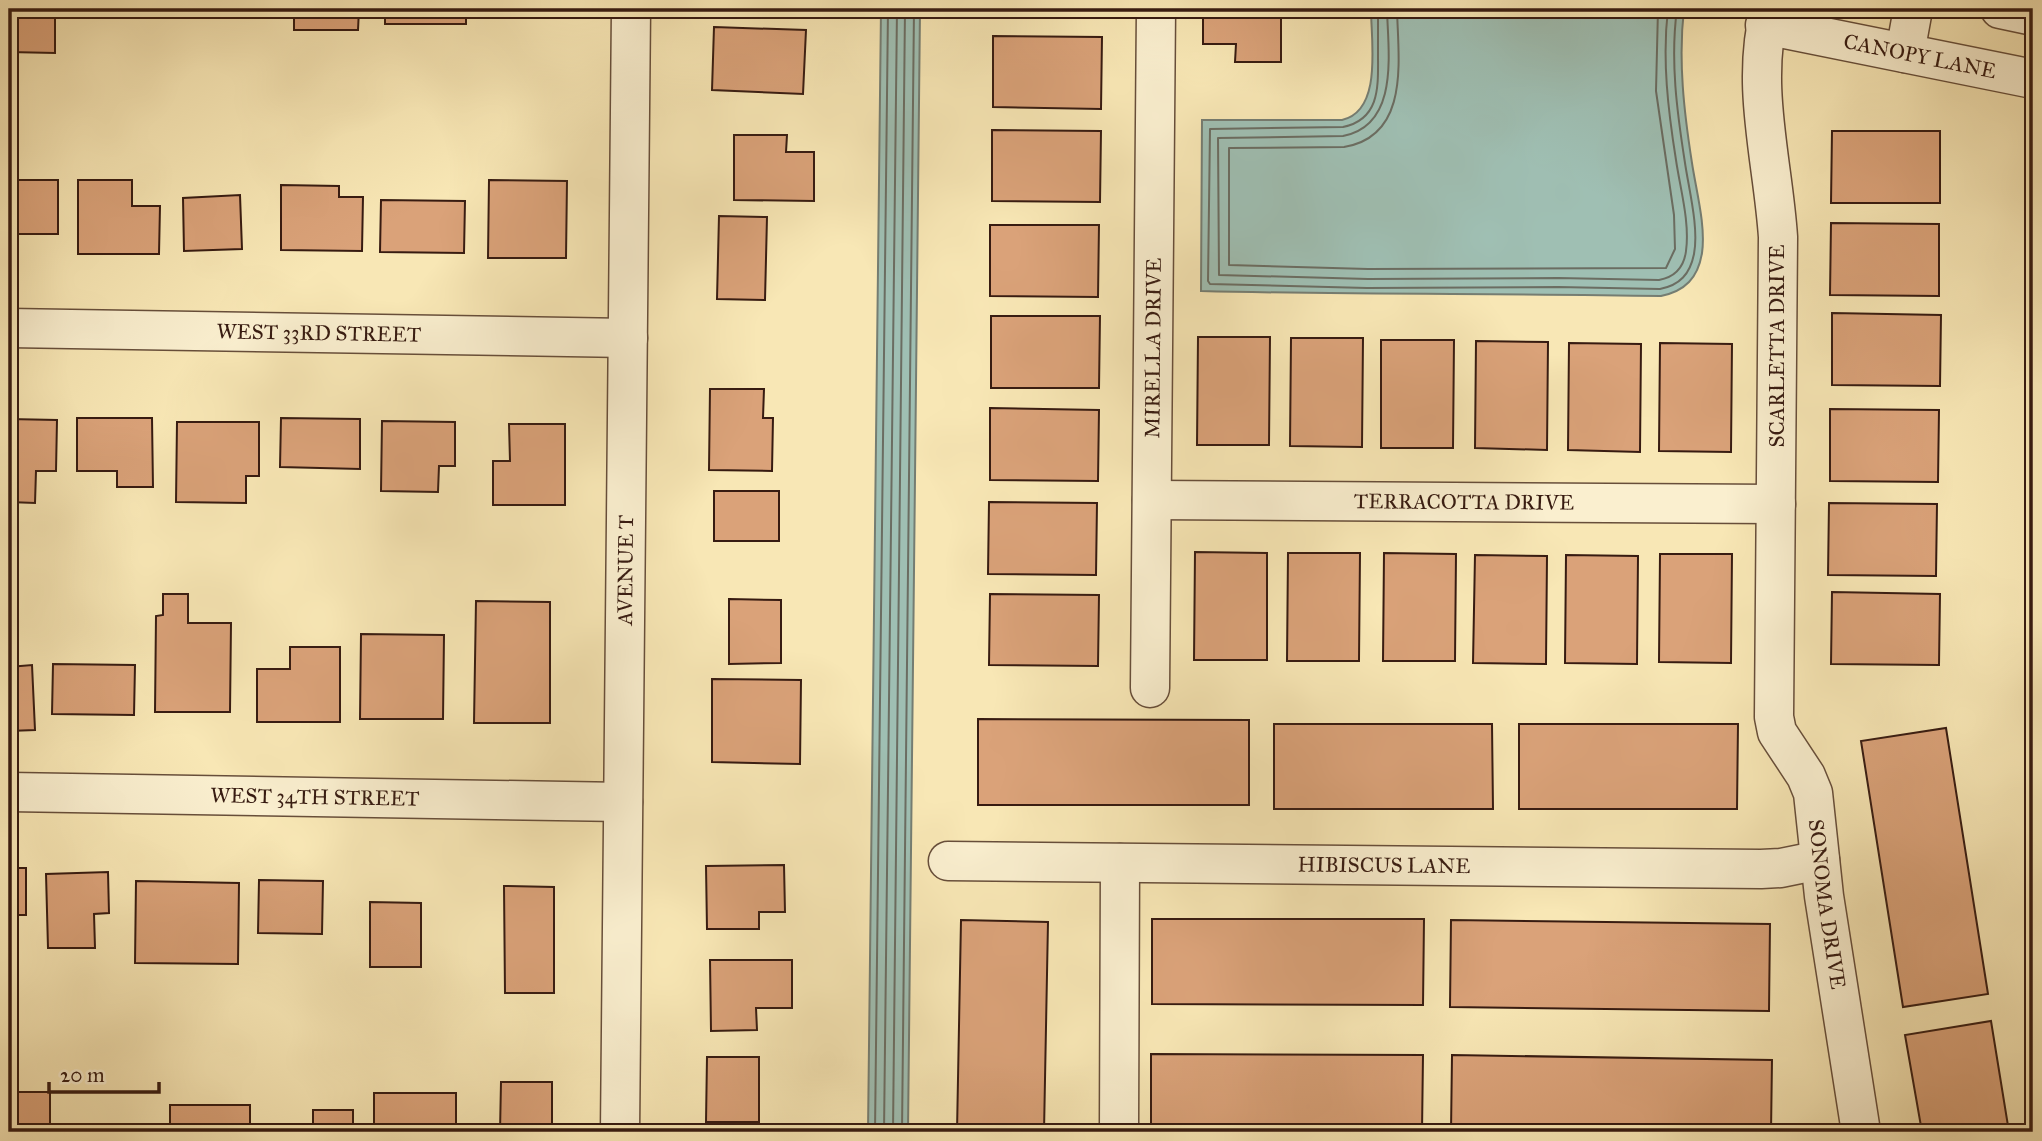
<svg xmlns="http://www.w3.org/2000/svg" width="2042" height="1141" font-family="'IM FELL Great Primer',serif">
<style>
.water{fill:#9fbfb3;stroke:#757d72;stroke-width:2}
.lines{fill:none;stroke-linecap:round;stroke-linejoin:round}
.shore{stroke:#6b6d62;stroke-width:2}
.building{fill:#daa279;stroke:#371b11;stroke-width:2}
.street-casing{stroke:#674e3a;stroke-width:41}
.street{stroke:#faefcf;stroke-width:38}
.labels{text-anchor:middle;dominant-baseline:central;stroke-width:6;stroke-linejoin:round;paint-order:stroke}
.street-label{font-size:21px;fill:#371b11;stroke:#faefcf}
</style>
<rect width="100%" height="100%" fill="#f8e7b5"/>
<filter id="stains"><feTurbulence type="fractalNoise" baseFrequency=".00286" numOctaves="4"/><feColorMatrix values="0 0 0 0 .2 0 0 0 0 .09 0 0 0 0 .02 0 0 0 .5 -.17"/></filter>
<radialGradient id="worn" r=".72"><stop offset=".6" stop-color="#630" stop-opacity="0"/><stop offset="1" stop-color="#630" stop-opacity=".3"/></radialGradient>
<!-- water -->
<g class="water">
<path d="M881,9h39l-12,1123h-40z"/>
<path d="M1371,9h313c-6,51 0,103 8,154 4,27 14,63 10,90 -4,25 -17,38 -41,43 -153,-3 -306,-1 -460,-5l1,-171h140c41,-9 29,-79 29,-111z"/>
</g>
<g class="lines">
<!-- shore -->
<g class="shore">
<path d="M1378,9c0,15 0,30 0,45 0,31 3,65 -35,73l-133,2 -2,152 2,3 157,4 191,-1 102,2c20,-4 30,-15 34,-35 5,-26 -5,-64 -9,-91 -8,-51 -15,-103 -8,-154"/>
<path d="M1387,9c1,43 13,116 -44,127l-125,2 1,137 149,4 190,-1 101,2c16,-3 25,-13 27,-29 4,-29 -6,-63 -10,-91 -8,-50 -14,-101 -8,-151"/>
<path d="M1397,9c1,49 14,127 -53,138l-115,1v117l139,4 298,-1 9,-19 -1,-34 -18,-124 2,-82"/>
<path d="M875,1132l13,-1123"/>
<path d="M884,1132l13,-1123"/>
<path d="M893,1132l12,-1123"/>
<path d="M902,1132l12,-1123"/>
</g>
</g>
<!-- building -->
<g class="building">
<path d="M9,9h46v44l-46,-1z"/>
<path d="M92,9h63v3l-63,-2z"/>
<path d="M294,9h65l-1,21h-64z"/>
<rect x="385" y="9" width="81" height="15"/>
<rect x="485" y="9" width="82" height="5"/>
<path d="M994,9h109l-1,8 -108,-1z"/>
<path d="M1203,9h78v53h-46l1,-18h-33z"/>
<path d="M714,27l92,3 -3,64 -91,-4z"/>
<path d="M993,36l109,1 -1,72 -108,-2z"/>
<path d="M992,130l109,1 -1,71 -108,-1z"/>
<path d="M1832,131h108v72h-109z"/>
<path d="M734,135h53l-1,17h28v49l-80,-1z"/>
<rect x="9" y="180" width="49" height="54"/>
<path d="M78,180h54v26h28l-1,48h-81z"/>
<path d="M489,180l78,1 -1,77h-78z"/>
<path d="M281,185l58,1v11h24l-1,54 -81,-1z"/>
<path d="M240,195l2,54 -58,2 -1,-53z"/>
<path d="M381,200l84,1 -1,52 -84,-1z"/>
<path d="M719,216l48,1 -2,83 -48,-1z"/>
<path d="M1831,223l108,1v72l-109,-1z"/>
<path d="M990,225h109l-1,72 -108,-1z"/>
<path d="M1832,313l109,2 -1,71 -108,-1z"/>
<path d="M991,316h109l-1,72h-108z"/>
<path d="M1198,337h72l-1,108h-72z"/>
<path d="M1291,338h72l-1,109 -72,-1z"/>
<path d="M1381,340h73l-1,108h-72z"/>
<path d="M1476,341l72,1 -1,108 -72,-2z"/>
<path d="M1569,343l72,1 -1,108 -72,-2z"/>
<path d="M1660,343l72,1 -1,108 -72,-1z"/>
<path d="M710,389h54l-1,29h10l-1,53 -63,-1z"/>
<path d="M990,408l109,2 -1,71 -108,-1z"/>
<path d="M1830,409l109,1 -1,72 -108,-1z"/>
<path d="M77,418h75l1,69h-36v-16h-40z"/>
<path d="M281,418l79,1v50l-80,-2z"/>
<path d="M9,419l48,1 -1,51h-20l-1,32 -26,-1z"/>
<path d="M382,421l73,1v44h-16l-1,26 -57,-1z"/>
<path d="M177,422h82v54h-13v27l-70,-1z"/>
<path d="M509,424h56v81h-72v-44h17z"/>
<rect x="714" y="491" width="65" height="50"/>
<path d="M989,502l108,1 -1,72 -108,-1z"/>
<path d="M1829,503l108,1 -1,72 -108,-1z"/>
<path d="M1195,552l72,1v107h-73z"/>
<path d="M1288,553h72l-1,108h-72z"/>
<path d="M1384,553l72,1 -1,107h-72z"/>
<path d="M1660,554h72l-1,109 -72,-1z"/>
<path d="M1475,555l72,1 -1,108 -73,-1z"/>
<path d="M1566,555l72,1 -1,108 -72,-1z"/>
<path d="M1832,592l108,2 -1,71 -108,-1z"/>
<path d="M163,594h25v29h43l-1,89h-75l1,-96 7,-1z"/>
<path d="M990,594l109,1 -1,71 -109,-1z"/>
<path d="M729,599l52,1v63l-52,1z"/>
<path d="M476,601l74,1v121h-76z"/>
<path d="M361,634l83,1 -1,84h-83z"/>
<path d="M290,647h50v75h-83v-53h33z"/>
<path d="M53,664l82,1 -1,50 -82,-1z"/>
<path d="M32,665l3,65 -26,1v-64z"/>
<path d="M712,679l89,1 -1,84 -88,-2z"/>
<path d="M978,719l271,1v85h-271z"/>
<path d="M1274,724h218l1,85h-219z"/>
<path d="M1519,724h219l-1,85h-218z"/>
<path d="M1946,728l42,266 -85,13 -42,-266z"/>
<path d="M784,865l1,47h-26v17h-52l-1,-63z"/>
<rect x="9" y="868" width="17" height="47"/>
<path d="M108,872l1,41 -15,1 1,34h-47l-2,-74z"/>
<path d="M259,880l64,1 -1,53 -64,-1z"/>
<path d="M136,881l103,2 -1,81 -103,-1z"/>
<path d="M504,886l50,1v106h-49z"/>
<path d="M370,902l51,1v64h-51z"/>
<path d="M1152,919h272l-1,86 -271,-1z"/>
<path d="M961,920l87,2 -4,210h-87z"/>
<path d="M1451,920l319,4 -1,87 -319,-4z"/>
<path d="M710,960h82v48h-36l1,22 -46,1z"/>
<path d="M1991,1021l18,111h-87l-17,-97z"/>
<path d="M1151,1054l272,1 -1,77h-271z"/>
<path d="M1452,1055l320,5 -1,72h-320z"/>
<path d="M707,1057h52v65h-53z"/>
<path d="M501,1082h51v50h-52z"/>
<rect x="9" y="1092" width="41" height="40"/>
<rect x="374" y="1093" width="82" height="39"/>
<rect x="170" y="1105" width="80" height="27"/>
<rect x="313" y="1110" width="40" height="22"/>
<rect x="69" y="1129" width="63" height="3"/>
</g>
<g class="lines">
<!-- street casing -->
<g class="street-casing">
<g id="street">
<path id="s1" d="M1770,9c-20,76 3,152 8,228l-4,480 3,15 29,44 7,17 11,103 37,236"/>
<path d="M2000,9l33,7"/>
<path id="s2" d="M1765,25l268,54"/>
<path d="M1905,53l8,-44"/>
<path id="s3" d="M9,328l619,10"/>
<path id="s4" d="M1152,500l624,4"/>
<path id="s5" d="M1150,688l6,-679"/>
<path id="s6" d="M9,792l614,10"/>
<path id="s7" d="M948,861l813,8 20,-1 39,-8"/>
<path id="s8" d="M620,1132l11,-1123"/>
<path d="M1119,1132l1,-269"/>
</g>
</g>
<!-- street -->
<use href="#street" class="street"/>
</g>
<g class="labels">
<!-- street labels -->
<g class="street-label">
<text stroke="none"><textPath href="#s2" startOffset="158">CANOPY LANE</textPath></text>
<text stroke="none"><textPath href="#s3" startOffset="310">WEST 33RD STREET</textPath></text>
<text transform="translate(1777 346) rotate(-90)">SCARLETTA DRIVE</text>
<text stroke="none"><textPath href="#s5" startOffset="340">MIRELLA DRIVE</textPath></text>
<text stroke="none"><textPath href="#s4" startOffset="312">TERRACOTTA DRIVE</textPath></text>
<text stroke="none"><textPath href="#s8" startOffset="562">AVENUE T</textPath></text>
<text stroke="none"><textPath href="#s6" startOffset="306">WEST 34TH STREET</textPath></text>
<text stroke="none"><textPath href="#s7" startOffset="436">HIBISCUS LANE</textPath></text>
<text stroke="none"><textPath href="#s1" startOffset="908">SONOMA DRIVE</textPath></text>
</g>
</g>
<!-- margin -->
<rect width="2042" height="1141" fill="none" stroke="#f8e7b5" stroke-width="35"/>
<rect x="10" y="10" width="2021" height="1120" fill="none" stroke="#371b11" stroke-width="3.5"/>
<rect x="18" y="18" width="2007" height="1106" fill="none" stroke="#371b11" stroke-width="2"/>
<!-- scale -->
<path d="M49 1082v10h110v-10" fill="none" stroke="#371b11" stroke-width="3.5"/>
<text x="60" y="1082" font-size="21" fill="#371b11" stroke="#faefcf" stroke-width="5" paint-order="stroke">20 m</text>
<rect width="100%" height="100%" filter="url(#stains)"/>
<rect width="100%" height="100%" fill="url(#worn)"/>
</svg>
